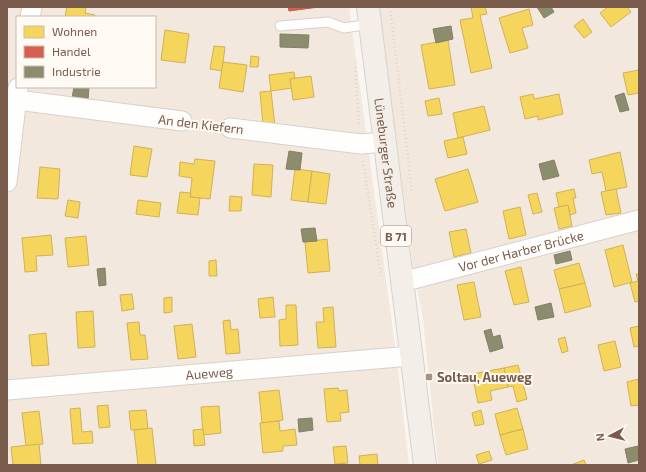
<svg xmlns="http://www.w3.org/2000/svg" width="646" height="472" font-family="'Exo 2',sans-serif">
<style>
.residential{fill:#f2e8de;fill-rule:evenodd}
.homes{fill:#f6d55c;stroke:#d1b158}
.shops{fill:#d6604d;stroke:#ba5f4d}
.industry{fill:#8c8c6e;stroke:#877e64}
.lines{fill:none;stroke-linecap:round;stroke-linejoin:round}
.lane-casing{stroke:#d7d1cb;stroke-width:11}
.street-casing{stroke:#d7d1cb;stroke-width:21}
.primary-casing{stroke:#dad1cc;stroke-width:24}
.path{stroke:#dcd5d0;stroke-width:2.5;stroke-dasharray:1 3;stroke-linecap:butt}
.lane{stroke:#fefefd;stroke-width:9}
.street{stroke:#fefefd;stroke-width:19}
.primary{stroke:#f3eee8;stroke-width:22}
.poi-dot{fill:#a69286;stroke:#fffaf3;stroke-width:1.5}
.labels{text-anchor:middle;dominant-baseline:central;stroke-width:4;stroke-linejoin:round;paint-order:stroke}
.shield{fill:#fffaf3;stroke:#a28b7f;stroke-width:1}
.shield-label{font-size:12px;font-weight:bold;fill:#7a5c4d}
.street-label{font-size:13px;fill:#7a5c4d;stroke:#fffaf3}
.poi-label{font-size:13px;font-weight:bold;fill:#7a5c4d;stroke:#fffaf3;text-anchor:start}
</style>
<rect width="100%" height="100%" fill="#f9f5f0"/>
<!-- residential -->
<g class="residential">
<path d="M7,7h342l46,339 14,119h-402zM17,17h138v70h-138z"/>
<path d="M379,7h260v458h-201l-15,-146 -10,-51z"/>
</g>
<!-- homes -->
<g class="homes">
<path d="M67,7h19l-1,6 10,2 -1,2h-29z"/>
<path d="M471,7h14l2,7 -7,1 12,53 -21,5 -11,-53 13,-2z"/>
<path d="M608,7h19l4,5 -20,15 -11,-14z"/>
<path d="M529,9l4,16 -11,3 6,20 -18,5 -11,-35z"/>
<path d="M583,19l9,13 -8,6 -10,-12z"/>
<path d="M165,30l24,4 -4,29 -24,-3z"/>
<path d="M448,40l7,45 -26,4 -8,-44z"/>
<path d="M214,46l11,1 -3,24 -12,-2z"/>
<path d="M251,56l8,1 -1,10h-8z"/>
<path d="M223,62l24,3 -4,27 -24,-4z"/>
<path d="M639,70v23l-11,2 -5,-22z"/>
<path d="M294,72l1,6 -5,1 2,9 -21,3 -2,-16z"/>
<path d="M311,76l3,21 -21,3 -3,-21z"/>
<path d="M271,91l4,35 -12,-1 -3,-33z"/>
<path d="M533,94l1,5 25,-5 4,20 -25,6v-4l-13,3 -5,-22z"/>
<path d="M439,98l3,16 -14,2 -3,-15z"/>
<path d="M484,106l6,24 -32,8 -5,-25z"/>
<path d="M463,137l4,17 -19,4 -4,-17z"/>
<path d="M134,146l18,3 -5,28 -17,-2z"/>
<path d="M620,152l7,35 -21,4 -4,-19 -10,2 -3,-14z"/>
<path d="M195,159l20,2 -5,38 -20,-2 2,-19 -13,-2 1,-14 14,2z"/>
<path d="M254,164l19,1 -2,32 -19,-2z"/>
<path d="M40,167l20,2 -2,30 -21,-1z"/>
<path d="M295,169l17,2 -4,31 -17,-2z"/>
<path d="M468,169l10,33 -33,9 -10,-32z"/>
<path d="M312,171l18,3 -4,30 -18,-2z"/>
<path d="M574,189l2,9h-3l3,15 -6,2 -2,-10 -9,2 -3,-14z"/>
<path d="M616,189l5,24 -15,2 -5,-23z"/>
<path d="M180,192l11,1 -1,4 10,1 -2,17 -21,-2z"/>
<path d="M537,193l5,19 -9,2 -5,-19z"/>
<path d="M230,196l12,1 -1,14h-12z"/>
<path d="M68,200l12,2 -2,16 -13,-2z"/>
<path d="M138,200l23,3 -2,14 -23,-3z"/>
<path d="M568,205l4,21 -13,3 -5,-21z"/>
<path d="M520,207l6,28 -17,4 -6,-28z"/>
<path d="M466,229l5,24 -17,4 -5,-25z"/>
<path d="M51,235l2,20 -17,1 1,15 -12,1 -3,-34z"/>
<path d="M86,236l3,29 -21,2 -3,-29z"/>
<path d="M327,239l3,32 -22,2 -3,-31z"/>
<path d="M623,245l9,37 -18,5 -9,-37z"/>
<path d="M216,260l1,16h-8v-15z"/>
<path d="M579,263l6,20 -26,6 -5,-19z"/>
<path d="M521,267l8,35 -15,3 -9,-34z"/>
<path d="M636,274h3v27l-4,1 -5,-19 8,-2z"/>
<path d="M474,282l7,35 -17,3 -7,-35z"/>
<path d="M585,283l6,23 -26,7 -6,-24z"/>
<path d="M132,294l2,15 -12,2 -2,-16z"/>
<path d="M172,297v15l-8,1v-15z"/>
<path d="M273,297l2,20 -15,1 -2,-19z"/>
<path d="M286,305h10l2,40 -18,1 -1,-26 7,-1z"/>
<path d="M333,307l3,40 -18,1 -2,-26h8l-1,-14z"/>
<path d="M93,311l2,36 -17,1 -2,-36z"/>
<path d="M230,320l1,10 7,-1 2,24 -14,1 -3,-33z"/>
<path d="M139,322l1,13h5l3,24 -17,1 -4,-37z"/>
<path d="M192,324l4,33 -18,2 -4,-33z"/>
<path d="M639,326v20l-5,1 -4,-19z"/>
<path d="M46,333l3,32 -17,1 -3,-31z"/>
<path d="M565,337l3,14 -6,2 -4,-14z"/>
<path d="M615,341l6,26 -17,4 -6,-26z"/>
<path d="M518,365l9,34 -10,3 -4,-16 -5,1 -4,-19z"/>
<path d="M504,368l4,19 -18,4 2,9 -14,3 -6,-29z"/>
<path d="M639,379v26l-8,1 -4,-24z"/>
<path d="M338,388l1,3 8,-1 2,22 -9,1 1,8 -14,1 -3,-33z"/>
<path d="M279,390l4,30 -21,3 -3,-31z"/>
<path d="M108,405l2,22 -11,1 -2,-22z"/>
<path d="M219,406l2,27 -18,2 -2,-28z"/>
<path d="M80,408l2,24 10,-1 1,12 -20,1 -3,-35z"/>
<path d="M517,408l6,21 -23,6 -5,-21z"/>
<path d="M146,410l2,19 -17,1 -2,-19z"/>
<path d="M481,410l3,14 -9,2 -3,-13z"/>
<path d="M39,411l4,33 -17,2 -4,-33z"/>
<path d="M279,421l1,10 15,-2 2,16 -14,1v5l-20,2 -3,-30z"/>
<path d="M152,428l4,37h-18l-4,-35z"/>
<path d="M203,429l2,16 -11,1 -1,-16z"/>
<path d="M523,429l5,20 -22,6 -6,-20z"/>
<path d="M39,444l2,21h-28l-2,-18z"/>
<path d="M346,446l2,17 -13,1 -2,-17z"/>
<path d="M489,451l3,9 -13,4 -3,-9z"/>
<path d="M377,454l1,11h-18l-1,-9z"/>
<path d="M584,460l2,5h-15z"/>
</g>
<!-- shops -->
<path class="shops" d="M288,7h31l-30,4z"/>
<!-- industry -->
<g class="industry">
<path d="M537,7h14l3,5 -10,6z"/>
<path d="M451,26l2,13 -17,4 -3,-14z"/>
<path d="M280,34l29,1 -1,13 -28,-1z"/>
<path d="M74,87h15l-1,13 -16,-2z"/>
<path d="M624,93l5,17 -9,2 -5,-16z"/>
<path d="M289,151l13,2 -2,17 -14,-1z"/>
<path d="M554,160l5,16 -16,4 -4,-16z"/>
<path d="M315,228l2,13 -14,1 -2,-13z"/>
<path d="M570,251l2,9 -16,4 -2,-9z"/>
<path d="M105,268l1,17 -7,1 -2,-17z"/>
<path d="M551,303l3,14 -16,3 -3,-13z"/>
<path d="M491,329l2,8 7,-2 3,13 -13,4 -6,-21z"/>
<path d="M312,418l1,12 -14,2 -1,-13z"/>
<path d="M638,446l1,14 -11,3 -3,-14z"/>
</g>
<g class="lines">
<!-- lane casing -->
<g class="lane-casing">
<path id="lane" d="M280,26l48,-4 16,6 26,-4"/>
</g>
<!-- street casing -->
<g class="street-casing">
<g id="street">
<path d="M30,17l2,-10"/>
<path d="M17,100l165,21"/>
<path d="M230,128l131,16 24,-2"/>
<path d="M7,182l11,-94"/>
<path id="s1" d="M402,282l237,-62"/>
<path id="s2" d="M7,390l404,-34"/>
</g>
</g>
<!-- primary casing -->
<g class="primary-casing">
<g id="primary">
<path id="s3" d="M368,7l57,458"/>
</g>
</g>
<!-- path -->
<g class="path">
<path d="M390,7l22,185"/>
<path d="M355,67l4,59"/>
<path d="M198,123l15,2"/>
<path d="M363,161l18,115"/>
</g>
<!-- lane -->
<use href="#lane" class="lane"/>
<!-- street -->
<use href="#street" class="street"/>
<!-- primary -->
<use href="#primary" class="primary"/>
</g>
<!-- markers -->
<rect class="poi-dot" x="425" y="373" width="8" height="8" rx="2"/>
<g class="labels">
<!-- shield labels -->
<rect class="shield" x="381" y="226" width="30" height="20" rx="3"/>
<g class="shield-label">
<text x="396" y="236">B 71</text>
</g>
<!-- street labels -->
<g class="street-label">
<text transform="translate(201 124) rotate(7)">An den Kiefern</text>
<text stroke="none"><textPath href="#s3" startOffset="147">Lüneburger Straße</textPath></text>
<text stroke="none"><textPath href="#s1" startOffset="123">Vor der Harber Brücke</textPath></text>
<text stroke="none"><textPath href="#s2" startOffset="203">Aueweg</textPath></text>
</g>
<!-- poi labels -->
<g class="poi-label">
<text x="437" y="377">Soltau, Aueweg</text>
</g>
</g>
<!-- border -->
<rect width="646" height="472" fill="none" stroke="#7a5c4d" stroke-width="16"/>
<!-- legend -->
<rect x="16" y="16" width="140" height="72" fill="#fffaf3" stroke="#cabbb1"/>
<rect x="24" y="26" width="20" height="12" fill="#f6d55c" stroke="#cabbb1"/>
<text x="52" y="36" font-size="12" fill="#7a5c4d">Wohnen</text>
<rect x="24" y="46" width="20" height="12" fill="#d6604d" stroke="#cabbb1"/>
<text x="52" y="56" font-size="12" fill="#7a5c4d">Handel</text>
<rect x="24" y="66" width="20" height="12" fill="#8c8c6e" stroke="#cabbb1"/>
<text x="52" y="76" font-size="12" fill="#7a5c4d">Industrie</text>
<!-- north arrow -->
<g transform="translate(610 436) rotate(263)" stroke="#fffaf3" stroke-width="3" paint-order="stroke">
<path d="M0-3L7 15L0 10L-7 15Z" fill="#7a5c4d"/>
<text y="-6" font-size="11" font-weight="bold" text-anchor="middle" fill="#7a5c4d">N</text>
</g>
</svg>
